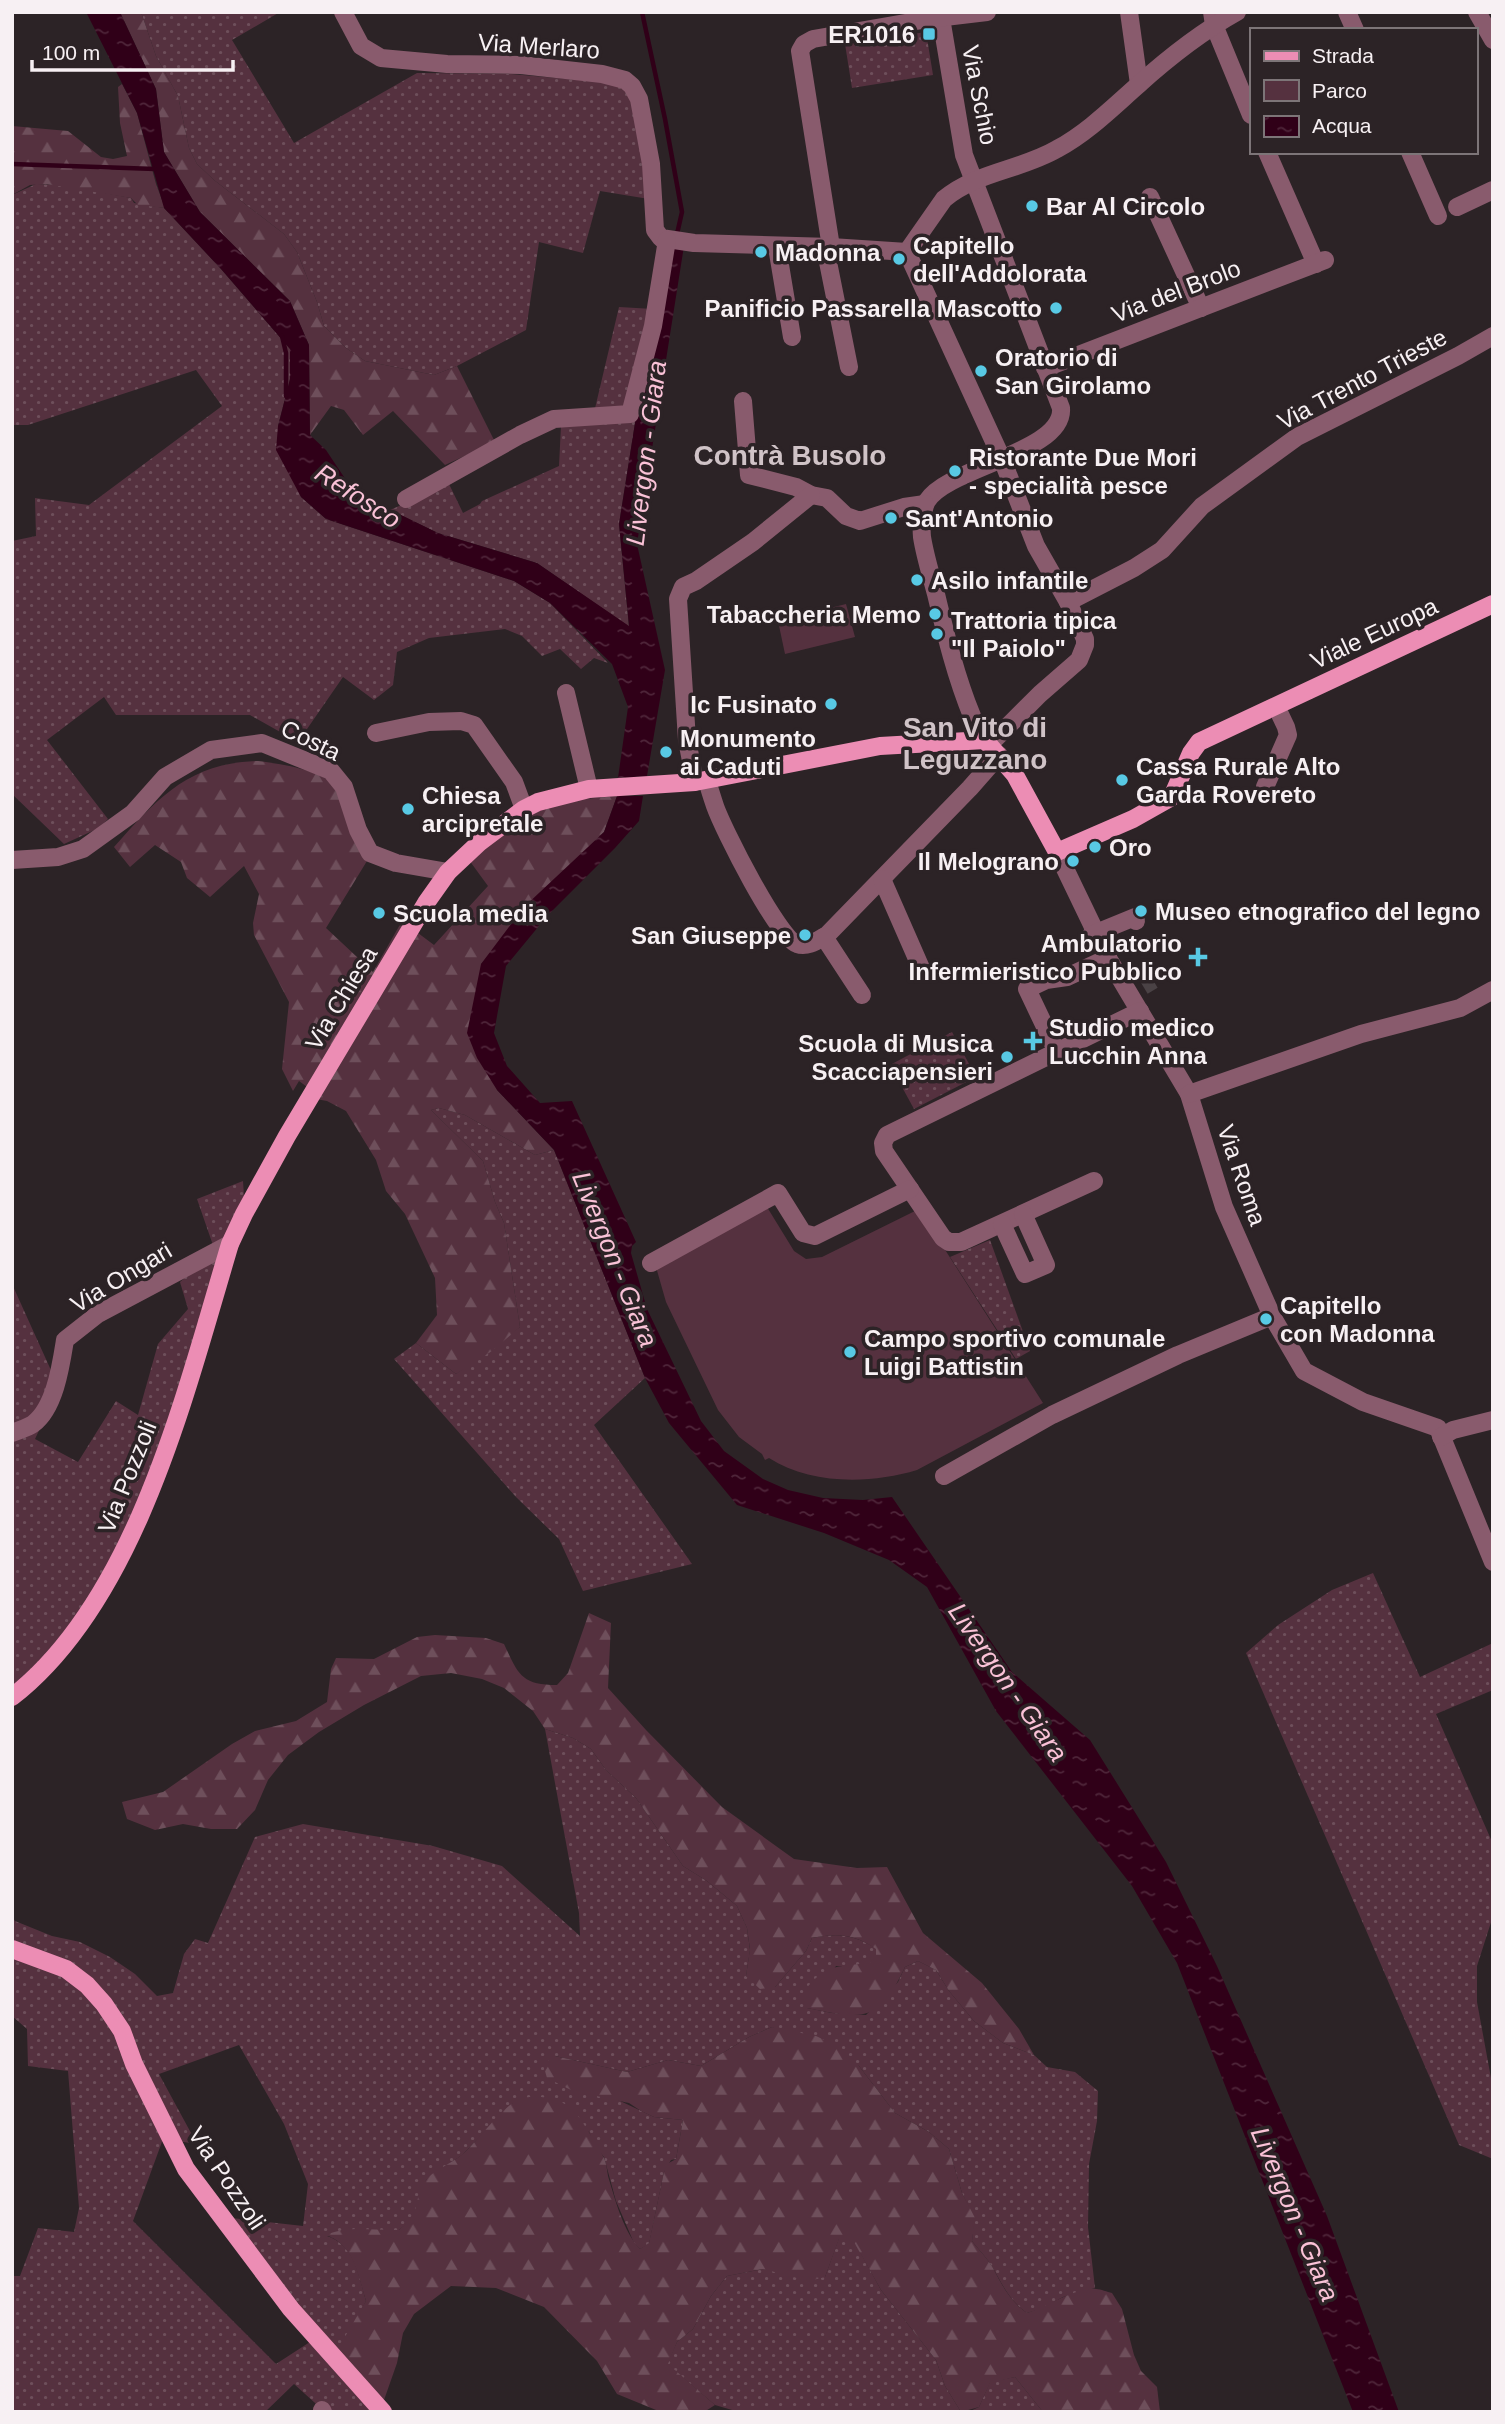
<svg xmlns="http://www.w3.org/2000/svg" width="1505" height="2424" font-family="Arial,sans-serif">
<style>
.green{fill:url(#green-dots);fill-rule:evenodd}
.forest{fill:url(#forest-firs)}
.pitch{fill:#55313f}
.water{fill:url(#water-ripples)}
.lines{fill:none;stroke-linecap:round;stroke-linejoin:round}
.stream{stroke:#300018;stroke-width:4.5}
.minor-tunnel{stroke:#4a4245;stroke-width:18;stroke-dasharray:18 9;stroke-linecap:butt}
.minor{stroke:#895b6d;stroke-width:18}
.major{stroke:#ec8db4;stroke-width:18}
.poi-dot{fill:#58c9e4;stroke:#2c2326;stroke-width:2.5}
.labels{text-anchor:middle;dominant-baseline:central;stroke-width:7;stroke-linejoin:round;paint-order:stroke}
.poi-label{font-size:24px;font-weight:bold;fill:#f7f0f3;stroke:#2c2326;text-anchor:start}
.street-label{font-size:24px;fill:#f7f0f3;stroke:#2c2326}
.water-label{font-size:26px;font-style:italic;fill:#fac2d7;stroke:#2c2326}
.quarter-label{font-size:28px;font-weight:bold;fill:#d0c3c7;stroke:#2c2326}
</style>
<defs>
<pattern id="green-dots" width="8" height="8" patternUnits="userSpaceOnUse" patternTransform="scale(1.75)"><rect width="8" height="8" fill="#55313f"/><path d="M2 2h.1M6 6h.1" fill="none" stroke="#6e4f5b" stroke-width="1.8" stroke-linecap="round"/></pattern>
<pattern id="forest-firs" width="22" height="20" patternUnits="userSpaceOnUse" patternTransform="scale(1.75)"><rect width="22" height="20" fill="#55313f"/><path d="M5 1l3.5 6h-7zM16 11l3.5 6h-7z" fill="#6e4f5b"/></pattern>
<pattern id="water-ripples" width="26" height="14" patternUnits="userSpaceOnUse" patternTransform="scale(1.75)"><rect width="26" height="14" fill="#300018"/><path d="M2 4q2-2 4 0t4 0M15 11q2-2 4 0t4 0" fill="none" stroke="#4f263a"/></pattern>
</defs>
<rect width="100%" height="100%" fill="#2c2326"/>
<!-- green -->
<g class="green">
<path d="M141,12h139l-48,28 62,103 123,-70 94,1 102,9 17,9 19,107 -49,-8 -17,62 -44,-11 -13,88 -69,36 -23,9 -69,-14 -19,-13 -22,-22 -7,-24 -20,-50 -13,-18 -70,-54 -17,-16 -8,-16 -11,-52 -22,-40z"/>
<path d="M926,32l7,43 -81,13 -7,-44z"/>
<path d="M36,184l26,1 69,13 3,5 30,5 57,61 69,80v30l-12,47 23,71 25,22 188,62 36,22 58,60 -14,-5 -13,11 -21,-20 -18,7 -20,-20 -17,-7 -76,9 -32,14 -4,33 -19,15 -31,-23 -45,65 -48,-27h-134l-12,-18 -57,43 61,79 -9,9 -35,16 -52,-50v-253l24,-5 -1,-38 54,7 133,-99 -26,-36 -168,55h-16v-230z"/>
<path d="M619,307l34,2 -34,215 10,103 -92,-64 -99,-30 -48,-23 59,-26 14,29 17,-9 2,-3 77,-35 2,-40 31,-5z"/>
<path d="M952,1032l24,45 -62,32 -24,-44z"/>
<path d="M439,1108l26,7 70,40 19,-5 91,228 -51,47 98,139 -109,27 -24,-52 -43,-42 -122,-138 22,-16 40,31 64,-47 -16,-104 -9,-21 -12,-41 -52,-51z"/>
<path d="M243,1181l2,31 -56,181 -109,233 -68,72v-414l47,104 -24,51 43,23 38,-61 22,14 20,-71 30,-35 -8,-27 35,-31 -18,-52z"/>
<path d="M990,1240l40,111 -14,8 -66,-102z"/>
<path d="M1373,1573l47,104 73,-34v47l-57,24 57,130v72l-16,50v36l16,87v70l-34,-14 -213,-492 32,-28 54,-35z"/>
<path d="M545,1729l28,9 18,11 15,21 30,28 47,68 24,15 30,25 10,22 3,22 -4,26 29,11 31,-36 6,-13c26,-5 41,-4 65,11l-1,13 -20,4h-20l-29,42 25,5 34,2 32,-33 7,-15 13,-6 18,9 13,21 25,30 29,22 31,12 13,12 28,5 23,19 -1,30 -8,43 -1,63 7,61 -32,9 -20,11 -16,5c-17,-12 -24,-27 -34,-45 -5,-9 -14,-18 -21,-27l2,-23 -12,-25 -13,-44 -20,-17 -34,-19 -36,-47 -87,-39 -23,10 -48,29 -33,-6 -41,12 -72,-16 18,34 43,9 38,18 29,3 -7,39 -5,1 -7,12 -15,72 -9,5 -6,-6 -18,-42 -12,-44 -9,-11 -6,-14 -76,-29 -51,52 -36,25 -9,28 -7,13 -11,9 -72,6c28,9 32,41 39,65l-7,14 -3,51 -12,4 47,42h-66l-31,-28 -29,28h-253v-136h8l18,-48 36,4 5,-24 -11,-137 -40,-5 -1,-37 -15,-13v-99l3,4 37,15 28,6 30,15 25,17 22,22 16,-3 11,-39 11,-15 13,4 47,-106 48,-13 130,22 69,20 78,70 -1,-23zM239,2045l45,79 24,60 -5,42 -89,-10 99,124 -37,24 -143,-143 30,-82 34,5 -38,-70z"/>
<path d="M839,2238l15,3 27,49 55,70 9,26 16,26h-222l-24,-7 -48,-41 10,-22 16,-13 18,-33 16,-20 36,-7 62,8z"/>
<path d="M1015,2377l28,35h-75l11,-5 11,-25z"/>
</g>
<!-- forest -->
<g class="forest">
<path d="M120,12h21l15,44 22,40 11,52 8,16 17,16 70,54 13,18 20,50 7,24 22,22 19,13 69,14 23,-9 38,76 -50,23 -52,-54 -30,24 -19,-25 -13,-4 -21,29 -1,-90 -19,-44 -90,-89 -36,-60 -8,-63z"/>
<path d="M122,84l15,29 19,71 9,24 -27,-3 -7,-7 -85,-14 -16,1 -18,10v-69l56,5 33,26 12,2 14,-3 -7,-33 -2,-36z"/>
<path d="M258,761c23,3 67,9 82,29 10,14 22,48 30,66l-44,72 47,44 29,-51 32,24 54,-59 -19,-26 40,-40 64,-20 44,-4 -13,36 -35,35 -88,97 16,126 57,60 -19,5 -70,-40 -26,-7 -8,2 52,51 12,41 9,21 16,104 -28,24 -36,23 -40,-31 21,-28 -2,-37 -30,-64 -19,-23 -10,-31 -30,-49 -19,-10 -11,-2 2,-4 -19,-14 -6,10 -11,-22 7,-67 -35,-67 -1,-12 6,-29 -15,-28 -34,31 -23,-19 -6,-16 -26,-17 -25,22 -16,-20c44,-49 74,-84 144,-86z"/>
<path d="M589,1613l22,10 -3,65 38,42 76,77 72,52 63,9 30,-1 36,66 59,50 37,46 15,26 -31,-12 -29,-22 -25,-30 -13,-21 -18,-9 -13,6c-27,57 -42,52 -98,41l-5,-14c28,-36 35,-24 74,-33v-12c-22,-15 -38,-16 -64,-11l-6,13 -31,36 -15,2 -14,-13 4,-27 -3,-21 -10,-22 -30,-25 -24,-15 -47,-68 -30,-28 -15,-21 -18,-11 -28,-9 -12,-18 -29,-23 -22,-9 -31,-6 -30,3 -57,29 -45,27 -31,23 -20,25 -13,30 -18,19h-26l-28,-5 -28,6 -28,-11 -5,-17 41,-10 69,-48 23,-13 41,-10 31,-19 4,-33 5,-11 38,1 43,-22 18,-2 51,3 18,6c14,29 16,41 53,41l11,-12z"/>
<path d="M772,2027l44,9 21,10 22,20 36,47 34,19 20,17 13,44 13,25 -3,23c7,9 16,18 21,27 10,19 17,33 34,45 20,-6 49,-26 69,-24 5,0 11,3 16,4l10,16 12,46 7,16 16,16 3,25h-117l-28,-35 -25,6 -11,24 -18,5 -16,-26 -9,-26 -55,-70 -27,-48 -15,-3 -14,38 -16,4 -46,-12 -36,7 -16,20 -18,33 -16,13 -9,22 47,41 -11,7h-43l-44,-18 -20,-33 -53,-54 -48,-19 -45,-2 -37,28 -11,19 -6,30 -13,37 -41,-29 12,-5 -16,-19 27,-46c-8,-26 -12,-56 -40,-66 24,-10 47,-4 73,-5 25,-20 13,-32 27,-50 10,-12 28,-17 39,-28 16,-15 31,-37 49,-50 16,-10 47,-5 60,9 11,13 20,30 29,45 3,5 4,13 5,20 7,23 15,55 32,73l9,-6 15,-71 3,-8 9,-5 7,-39 -29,-3 -13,-6 -12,-8 -56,-12 -26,-13 -4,-14 12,-8 72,16 41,-12 33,6 48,-29z"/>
</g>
<!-- pitch -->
<g class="pitch">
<path d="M846,604l9,33 -70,17 -7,-33z"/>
<path d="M767,1207l27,44 12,8 16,-2 97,-48 124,194 -126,67c-46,14 -107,15 -148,-12l-4,2 -3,-6 -23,-17 -21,-27 -52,-108 -10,-35z"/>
</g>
<!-- water -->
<g class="water">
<path d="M86,12h34l36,77 8,63 36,60 90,89 19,44 1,90 16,15 28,42 84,41 99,30 92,63 -10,-102 44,-278h21l-47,298 28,126 -18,106 -29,2 10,-71 -16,-43 -62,-61 -36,-22 -188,-62 -25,-22 -25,-47 2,-24 12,-47v-30l-69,-80 -57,-61 -27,-95z"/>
<path d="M617,796h26l-4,25 -24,27 -67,67 -42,51 -12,67 13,33 33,37 32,-2 64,141 -4,4 -1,7 16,56 54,112 23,30 39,28 25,11 35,8 40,2 29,-3 120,175 78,68 76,122 51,104 110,250 72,196h-46l-176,-449 -45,-77 -136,-175 -69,-124 -38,-27 -65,-27 -87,-28 -68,-82 -24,-45 -91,-228 -57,-60 -20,-32 -10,-25 14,-69 43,-57 80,-75z"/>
</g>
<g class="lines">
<!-- stream -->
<g class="stream">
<path d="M642,12l23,107 17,93 -5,22"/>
<path d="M12,164l143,5"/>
<path d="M282,336l4,17v43"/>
</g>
<!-- minor-tunnel -->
<path class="minor-tunnel" d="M1143,986l10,-6"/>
<!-- minor -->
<g class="minor">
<path d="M343,12l18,34 20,12 66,6 74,1 81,9 23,6 7,6 7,13 12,65 4,66 6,8 33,5 137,4 76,5"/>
<path d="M940,12l24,143 97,253c4,44 -113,59 -134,93 -5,9 -6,25 -5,36 3,19 9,38 14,57 10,42 20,83 36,122 3,9 8,16 13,24"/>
<path d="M1129,12l10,72"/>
<path d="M1212,12l2,13 37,90"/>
<path d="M1347,12l8,18"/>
<path d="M1477,12l16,28"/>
<path d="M1267,152l49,112"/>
<path d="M1410,152l28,64"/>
<path d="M1150,197l51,111"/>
<path d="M1457,207l36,-17"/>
<path d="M777,247l15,90"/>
<path d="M825,247l24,120"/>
<path d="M831,247l-31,-196 4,-7 9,-5 115,-20 59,-7"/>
<path d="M907,252l37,-53c32,-27 77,-29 113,-50 30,-16 55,-41 80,-63 31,-28 64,-54 100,-74"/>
<path d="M907,252l95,207 34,87 32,56"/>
<path d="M1045,368l280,-108"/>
<path d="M743,401l6,74 47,12 15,8 16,3 19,18 14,5 44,-14 21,-3"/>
<path d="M406,499l114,-64 34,-16 76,-5 23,-88 14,-86"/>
<path d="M566,693l23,96"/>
<path d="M376,733l53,-11 32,-1 13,4 40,57 10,27"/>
<path d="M989,745l51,-51 39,-34 6,-15v-6l-17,-37 66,-34 28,-18 40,-44 95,-69 161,-81 35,-20"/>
<path d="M707,780c2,8 5,17 8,26 8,23 63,132 82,138 11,4 21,-4 30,-9l143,-147 29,-33"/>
<path d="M695,782l-8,-42 -9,-141 5,-12 13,-6 57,-39 58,-47"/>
<path d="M1265,787l23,-52 -2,-8 -9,-19"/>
<path d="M1057,852l51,106 81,136 35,113 48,109 32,55 59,31 75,26 55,134"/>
<path d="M12,860l46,-3 25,-8 50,-36 32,-36 46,-27 51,-7 69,28 13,16 14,43 12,23 26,10 52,9"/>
<path d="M882,879l39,89"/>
<path d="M1091,935l44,-18 1,4"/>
<path d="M824,937l38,58"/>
<path d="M1057,1052l-30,-63 19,-9 21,-3 41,-19"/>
<path d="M1189,1094l172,-60 99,-26 33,-18"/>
<path d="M1094,1181l-133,61h-12l-6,-4 -59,-87 -1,-8 4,-8 253,-124"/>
<path d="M1002,1224l23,50 21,-9 -23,-51"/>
<path d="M651,1263l127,-70 25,40 12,3 95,-47"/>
<path d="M12,1433c7,-3 15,-5 21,-9 22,-16 28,-59 32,-84l33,-26 132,-70"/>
<path d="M1441,1437l12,-7 40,-10"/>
<path d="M944,1476l108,-61 126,-60 94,-39"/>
<path d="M322,2410l1,2"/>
</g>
<!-- major -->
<g class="major">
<path d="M12,1697c125,-97 174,-307 218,-453l14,-30 43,-78 139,-233 22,-31 32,-30 44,-33 14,-7 51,-13 106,-7 185,-36 105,-6 30,35 42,77 76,-33 39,-22 19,-44 8,-11 294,-138"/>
<path d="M12,1949l54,20 21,16 17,19 18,27 12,33 52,105 105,140 92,103"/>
</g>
</g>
<!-- markers -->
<g class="poi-dot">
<rect x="922" y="27" width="14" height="14" rx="3.5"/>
<circle cx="1032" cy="206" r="7"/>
<circle cx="761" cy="252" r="7"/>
<circle cx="899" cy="259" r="7"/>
<circle cx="1056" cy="308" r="7"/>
<circle cx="981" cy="371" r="7"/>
<circle cx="955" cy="471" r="7"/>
<circle cx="891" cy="518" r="7"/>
<circle cx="917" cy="580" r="7"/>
<circle cx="935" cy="614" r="7"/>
<circle cx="937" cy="634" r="7"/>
<circle cx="831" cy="704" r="7"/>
<circle cx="666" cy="752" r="7"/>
<circle cx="1122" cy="780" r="7"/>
<circle cx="408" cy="809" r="7"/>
<circle cx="1095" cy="847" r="7"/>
<circle cx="1073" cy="861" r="7"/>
<circle cx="1141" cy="911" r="7"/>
<circle cx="379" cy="913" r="7"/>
<circle cx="805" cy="935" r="7"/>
<path d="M1194.5 946.5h7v7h7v7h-7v7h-7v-7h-7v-7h7z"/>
<path d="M1029.5 1030.5h7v7h7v7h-7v7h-7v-7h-7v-7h7z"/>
<circle cx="1007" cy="1057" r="7"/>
<circle cx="1266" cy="1319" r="7"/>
<circle cx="850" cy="1352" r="7"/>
</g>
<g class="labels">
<!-- poi labels -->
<g class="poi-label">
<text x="915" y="34" text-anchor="end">ER1016</text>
<text x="1046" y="206">Bar Al Circolo</text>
<text x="913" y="245">Capitello<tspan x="913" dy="28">dell'Addolorata</tspan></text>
<text x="775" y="252">Madonna</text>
<text x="1042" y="308" text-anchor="end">Panificio Passarella Mascotto</text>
<text x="995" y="357">Oratorio di<tspan x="995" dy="28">San Girolamo</tspan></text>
<text x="969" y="457">Ristorante Due Mori<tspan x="969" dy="28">- specialità pesce</tspan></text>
<text x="905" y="518">Sant'Antonio</text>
<text x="931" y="580">Asilo infantile</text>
<text x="921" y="614" text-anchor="end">Tabaccheria Memo</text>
<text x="951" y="620">Trattoria tipica<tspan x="951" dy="28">"Il Paiolo"</tspan></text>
<text x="817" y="704" text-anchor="end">Ic Fusinato</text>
<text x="680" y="738">Monumento<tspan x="680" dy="28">ai Caduti</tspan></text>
<text x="1136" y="766">Cassa Rurale Alto<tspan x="1136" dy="28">Garda Rovereto</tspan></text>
<text x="422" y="795">Chiesa<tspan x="422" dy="28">arcipretale</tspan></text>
<text x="1109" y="847">Oro</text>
<text x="1059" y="861" text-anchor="end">Il Melograno</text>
<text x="1155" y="911">Museo etnografico del legno</text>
<text x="393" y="913">Scuola media</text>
<text x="791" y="935" text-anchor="end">San Giuseppe</text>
<text x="1182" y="943" text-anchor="end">Ambulatorio<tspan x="1182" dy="28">Infermieristico Pubblico</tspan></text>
<text x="1049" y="1027">Studio medico<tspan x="1049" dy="28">Lucchin Anna</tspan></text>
<text x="993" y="1043" text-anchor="end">Scuola di Musica<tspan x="993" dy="28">Scacciapensieri</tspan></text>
<text x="1280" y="1305">Capitello<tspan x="1280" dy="28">con Madonna</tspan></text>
<text x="864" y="1338">Campo sportivo comunale<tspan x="864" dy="28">Luigi Battistin</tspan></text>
</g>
<!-- street labels -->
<g class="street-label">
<text transform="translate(539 46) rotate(4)">Via Merlaro</text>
<text transform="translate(980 95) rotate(79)">Via Schio</text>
<text transform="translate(1176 291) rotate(-21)">Via del Brolo</text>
<text transform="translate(1362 379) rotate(-28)">Via Trento Trieste</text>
<text transform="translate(1374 633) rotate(-25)">Viale Europa</text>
<text transform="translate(311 740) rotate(26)">Costa</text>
<text transform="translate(341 998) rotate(-59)">Via Chiesa</text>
<text transform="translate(1242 1175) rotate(71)">Via Roma</text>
<text transform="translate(121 1277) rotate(-31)">Via Ongari</text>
<text transform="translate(127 1477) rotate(-68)">Via Pozzoli</text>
<text transform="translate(227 2178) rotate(56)">Via Pozzoli</text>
</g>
<!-- water labels -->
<g class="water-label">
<text transform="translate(646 453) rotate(-83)">Livergon - Giara</text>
<text transform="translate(358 496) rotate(33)">Refosco</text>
<text transform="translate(615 1259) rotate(68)">Livergon - Giara</text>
<text transform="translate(1008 1682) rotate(55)">Livergon - Giara</text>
<text transform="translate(1295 2214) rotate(67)">Livergon - Giara</text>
</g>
<!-- quarter labels -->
<g class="quarter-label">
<text x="790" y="455">Contrà Busolo</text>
<text x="975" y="727">San Vito di<tspan x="975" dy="32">Leguzzano</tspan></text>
</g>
</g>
<!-- border -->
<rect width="1505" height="2424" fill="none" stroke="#f7f0f3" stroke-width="28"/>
<!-- legend -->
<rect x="1250" y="28" width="228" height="126" fill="#2c2326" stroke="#7d7578" stroke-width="2"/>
<rect x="1264" y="51" width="35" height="10" fill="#ec8db4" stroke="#7d7578" stroke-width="2"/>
<text x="1312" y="63" font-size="21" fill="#f7f0f3">Strada</text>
<rect x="1264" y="80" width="35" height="21" fill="#55313f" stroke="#7d7578" stroke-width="2"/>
<text x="1312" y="98" font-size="21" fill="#f7f0f3">Parco</text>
<rect x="1264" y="116" width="35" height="21" fill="url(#water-ripples)" stroke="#7d7578" stroke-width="2"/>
<text x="1312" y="133" font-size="21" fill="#f7f0f3">Acqua</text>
<!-- scale -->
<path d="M32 60v10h201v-10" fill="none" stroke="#f7f0f3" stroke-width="3.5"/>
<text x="42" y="60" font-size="21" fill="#f7f0f3" stroke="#2c2326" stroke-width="5" paint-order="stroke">100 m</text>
</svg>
